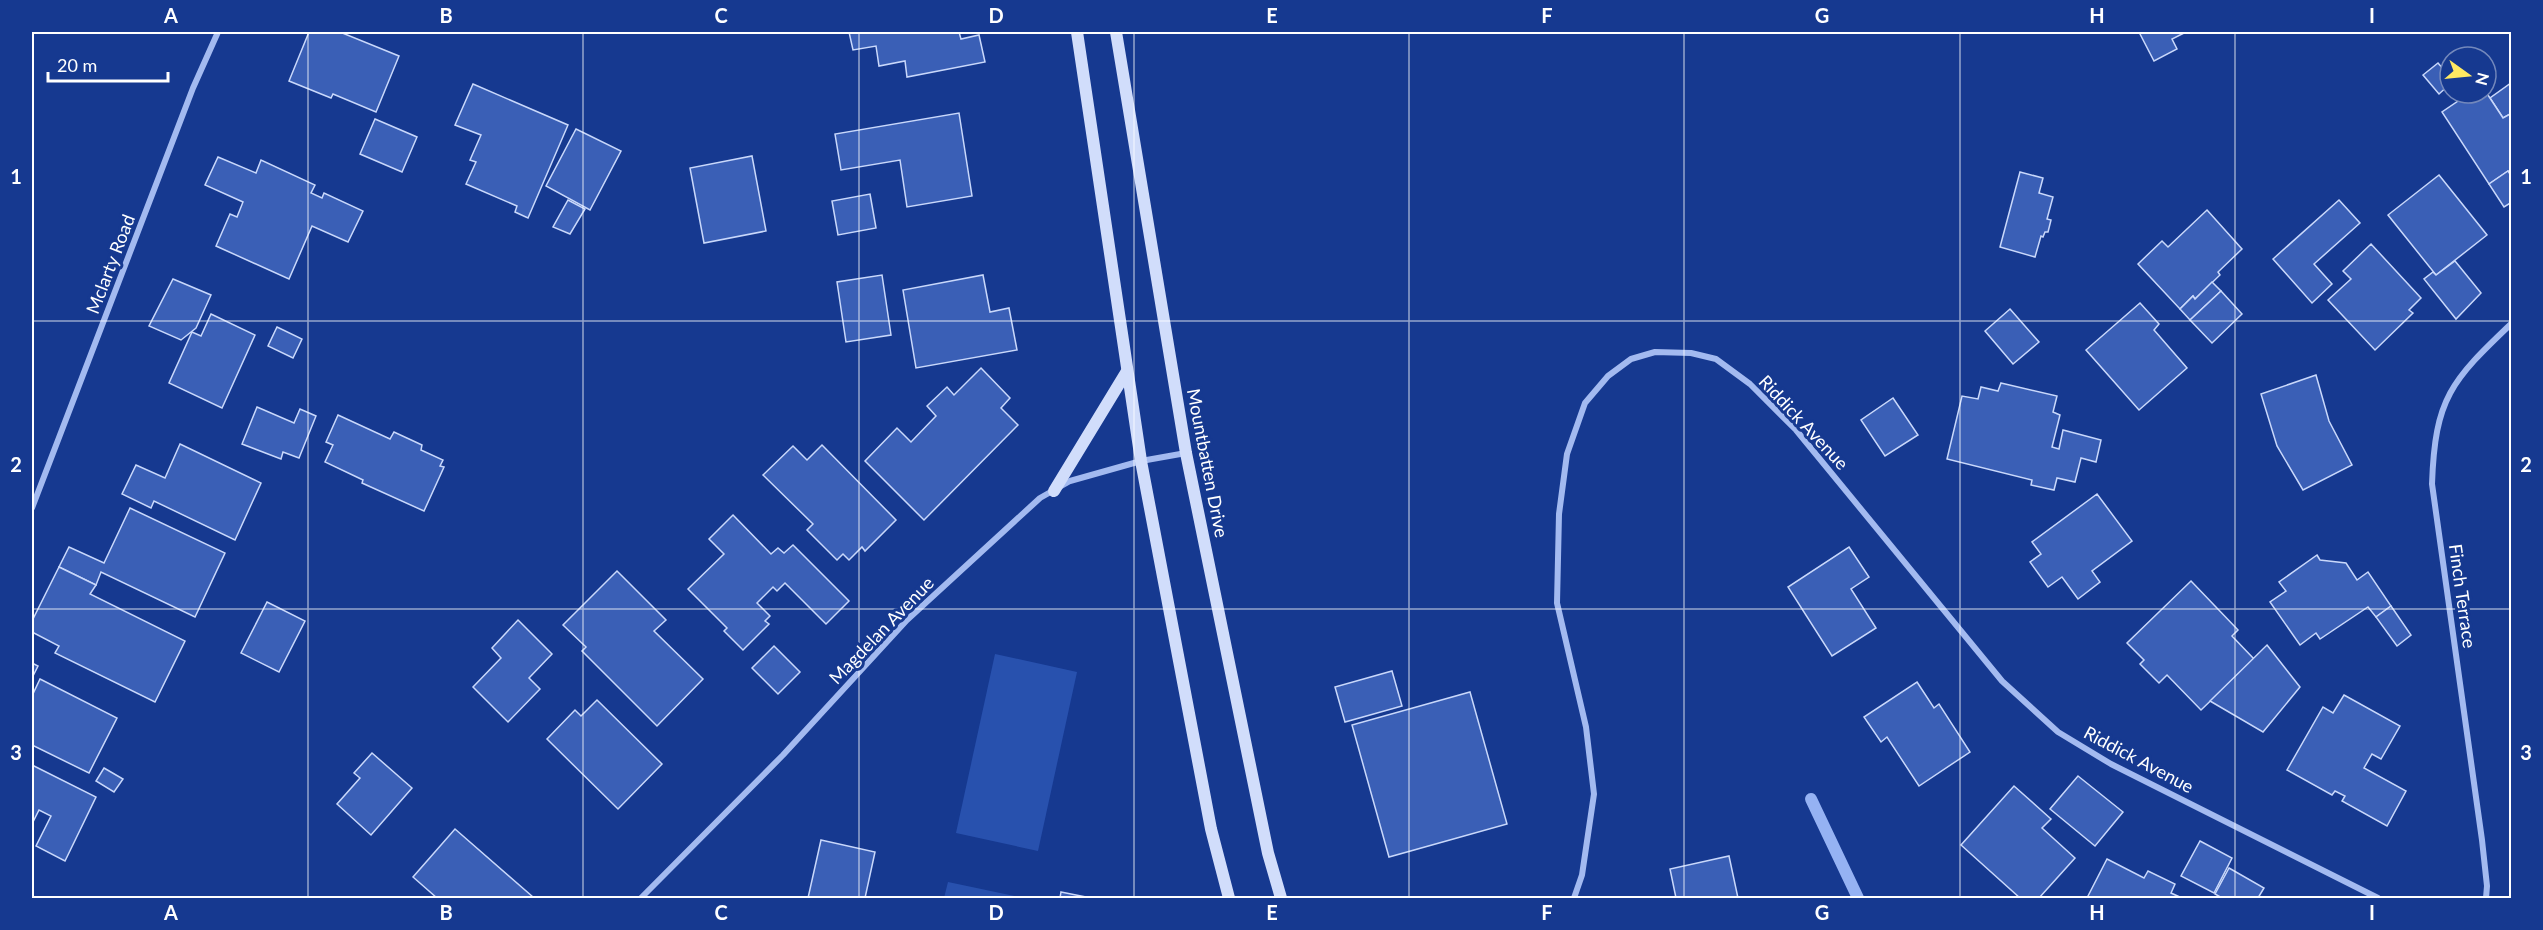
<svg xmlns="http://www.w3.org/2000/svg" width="2543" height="930" font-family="Lato,sans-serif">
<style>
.green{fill:#2851ae}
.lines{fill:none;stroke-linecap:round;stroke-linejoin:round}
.stream{stroke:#95b2f3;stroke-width:12}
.building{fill:#3a5fb6;stroke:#c9d8fb;stroke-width:1.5}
.street{stroke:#a3baf0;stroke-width:6}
.secondary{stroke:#d1ddfb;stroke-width:12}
.grid{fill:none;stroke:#fff;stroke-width:1.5;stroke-opacity:0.55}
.labels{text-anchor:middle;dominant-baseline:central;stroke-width:6;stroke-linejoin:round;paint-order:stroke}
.street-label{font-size:18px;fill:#fff;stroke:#163990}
.neatline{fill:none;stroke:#fff;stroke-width:2}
.grid-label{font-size:20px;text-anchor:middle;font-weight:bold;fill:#fff}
</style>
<rect width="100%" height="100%" fill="#163990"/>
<!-- green -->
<g class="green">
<path d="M995,654l82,18 -39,179 -82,-18z"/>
<path d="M948,882l76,16h-80z"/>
</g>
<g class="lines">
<!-- stream -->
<path class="stream" d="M1811,799l47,99"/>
</g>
<!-- building -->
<g class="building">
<path d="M309,32h31l59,24 -23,56 -43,-18 -2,4 -42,-17z"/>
<path d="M849,32h110l2,7 18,-4 6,27 -78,15 -2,-16 -26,5 -3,-20 -23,4z"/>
<path d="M2139,32h47l-14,7 5,10 -23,12z"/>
<path d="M2438,63l12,14v7l-11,10 -16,-19z"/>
<path d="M2511,83l1,30 -9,5 -13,-20z"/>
<path d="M473,84l95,41 -40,93 -13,-6 2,-6 -51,-22 10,-22 -6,-2 11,-25 -26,-10z"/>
<path d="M2486,92l17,26 9,-5v64l-4,-6 -19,13 -47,-72 28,-19z"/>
<path d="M959,113l13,83 -65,11 -7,-47 -59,10 -6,-36z"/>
<path d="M375,119l42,18 -15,35 -42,-18z"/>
<path d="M576,129l45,22 -31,59 -44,-24z"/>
<path d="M752,156l14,75 -62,12 -14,-75z"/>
<path d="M218,157l38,16 5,-13 54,25 -4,8 11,5 2,-5 39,18 -15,31 -36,-16 -23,53 -73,-33 14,-32 7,3 6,-15 -38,-17z"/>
<path d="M2508,171l4,6v25l-8,5 -15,-23z"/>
<path d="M2020,172l23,6 -4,15 14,4 -6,22 4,1 -3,12h-3l-2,5 -2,-1 -6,21 -35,-10z"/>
<path d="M2439,175l48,60 -51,40 -48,-60z"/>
<path d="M870,194l6,34 -38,7 -6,-34z"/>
<path d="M568,200l17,9 -15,25 -17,-7z"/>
<path d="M2339,200l21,23 -46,41 18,20 -20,19 -39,-44z"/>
<path d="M2207,210l35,39 -24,23 2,3 -25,24 -2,-3 -13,13 -42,-45 24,-23 6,6z"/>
<path d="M2371,244l50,54 -12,12 4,3 -38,37 -47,-50 23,-21 -8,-8z"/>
<path d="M2455,261l26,32 -25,26 -32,-40 9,-7 3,3z"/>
<path d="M882,275l9,60 -45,7 -9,-60z"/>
<path d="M983,275l7,37 19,-4 8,42 -101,18 -13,-78z"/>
<path d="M173,279l38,16 -15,33 -15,12 -32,-14z"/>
<path d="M2212,282l9,9 -31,29 -10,-11 13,-13 2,3z"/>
<path d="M2221,291l21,23 -30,29 -22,-23z"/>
<path d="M2140,303l19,21 -5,6 33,38 -48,42 -53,-60z"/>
<path d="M2010,309l29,33 -26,22 -28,-33z"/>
<path d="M211,314l44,21 -33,73 -53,-25 23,-51 9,4z"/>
<path d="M277,327l25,12 -9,19 -25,-12z"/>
<path d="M981,368l29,30 -9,10 17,17 -94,95 -59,-59 32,-33 14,14 25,-26 -9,-10 20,-19 7,8z"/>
<path d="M2316,375l13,46 23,44 -49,25 -26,-44 -16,-52z"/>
<path d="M2001,383l56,13 -4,16 7,3 -8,32 7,2 4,-19 38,10 -5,22 -15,-4 -6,24 -18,-4 -3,12 -23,-5 1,-5 -85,-21 15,-63 16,3 3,-12 17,4z"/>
<path d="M1893,398l25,37 -33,21 -24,-36z"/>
<path d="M257,407l37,16 6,-14 16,7 -17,42 -16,-6 -2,7 -39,-15z"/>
<path d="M338,415l52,24 4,-7 28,13 -1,5 22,10 -3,6 4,1 -20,44 -62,-28 1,-3 -38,-18 8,-17 -7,-3z"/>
<path d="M180,444l81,39 -26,57 -81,-39 -3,7 -29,-14 14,-29 29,13z"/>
<path d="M822,445l74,75 -31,31 -3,-4 -13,13 -6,-6 -6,6 -30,-30 6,-6 -50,-49 30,-29 14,14z"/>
<path d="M2097,494l35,47 -40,30 8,11 -22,17 -16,-22 -14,10 -18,-25 11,-8 -9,-12z"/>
<path d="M130,508l95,45 -30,64 -94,-45 -5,13 -37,-18 10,-20 35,16z"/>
<path d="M733,515l38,39 7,-6 6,5 9,-8 56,56 -23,23 -41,-41 -8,8 -4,-4 -16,16 13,13 -5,5 4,3 -26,26 -19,-19 3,-3 -39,-39 36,-35 -15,-15z"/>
<path d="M1849,547l20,30 -18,12 25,39 -44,28 -44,-69z"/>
<path d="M2317,555l3,5 26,3 11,17 11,-8 23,34 -15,11 -8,-10 -48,32 -4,-6 -16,12 -30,-43 16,-11 -7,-9z"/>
<path d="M59,567l37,18 -6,9 95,47 -30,61 -100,-49 4,-7 -27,-14v-11z"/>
<path d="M617,571l49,49 -12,11 49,48 -46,47 -75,-75 4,-4 -23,-22z"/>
<path d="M2191,581l47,49 -6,6 22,23 -53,51 -34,-35 -8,8 -19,-19 4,-4 -17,-17z"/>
<path d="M267,602l38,19 -26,51 -38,-19z"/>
<path d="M2391,606l20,29 -14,11 -21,-29z"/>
<path d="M518,620l34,34 -23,24 11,11 -32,33 -35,-35 28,-29 -9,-10z"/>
<path d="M2267,645l33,42 -37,45 -53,-31z"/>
<path d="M774,646l26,26 -22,22 -26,-26z"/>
<path d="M32,663l6,3 -6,12z"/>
<path d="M1392,671l10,35 -57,16 -10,-35z"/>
<path d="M40,679l77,39 -28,55 -57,-28v-49z"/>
<path d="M1917,682l17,26 5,-4 31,48 -51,34 -32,-49 -6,5 -17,-25z"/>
<path d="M1470,692l37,132 -118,33 -37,-132z"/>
<path d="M2344,695l56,31 -19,33 -9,-5 -8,14 42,23 -19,35 -45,-25 3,-5 -10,-5 -3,4 -45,-25 36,-63 10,6z"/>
<path d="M597,700l65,64 -44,45 -71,-70 28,-29 6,6z"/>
<path d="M372,753l40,35 -41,47 -34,-31 23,-26 -6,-5z"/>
<path d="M32,765l64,32 -31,64 -29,-15 15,-30 -12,-6 -7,14z"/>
<path d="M104,768l19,11 -9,13 -18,-11z"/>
<path d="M2078,776l45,36 -28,34 -45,-37z"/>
<path d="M2014,786l37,33 -9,9 33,30 -36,40h-19l-59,-53z"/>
<path d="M455,829l78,68 -1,1h-95l-24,-21z"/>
<path d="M821,840l54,12 -10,46h-57z"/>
<path d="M2200,841l32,17 -18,35 -33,-17z"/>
<path d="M1729,856l9,42h-62l-6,-29z"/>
<path d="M2107,859l37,19 4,-7 27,13 -4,9 11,5h-95z"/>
<path d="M2229,868l35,20 -6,10h-36l-7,-4z"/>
<path d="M1061,892l30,6h-31z"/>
</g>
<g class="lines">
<!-- street -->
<g class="street">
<path d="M32,508l161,-420 25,-56"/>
<path d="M641,898l142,-143 124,-135 133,-122 30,-17 71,-20 45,-8"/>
<path d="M1574,898l8,-23 12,-81 -8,-67 -29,-124 2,-89 8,-60 18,-51 23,-27 23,-17 24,-7 36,1 25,6 34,25 46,46 206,251 56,51 53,32 267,134"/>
<path d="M2486,898l1,-12 -5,-46 -50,-356c3,-86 19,-103 80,-161"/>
</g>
<!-- secondary -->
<g class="secondary">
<path d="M1077,32l64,429 70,368 18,69"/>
<path d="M1116,32l70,421 82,400 13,45"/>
<path d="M1054,491l73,-120"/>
</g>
</g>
<!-- grid -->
<path class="grid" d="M308,32v866M583,32v866M859,32v866M1134,32v866M1409,32v866M1684,32v866M1960,32v866M2235,32v866M32,321h2480M32,609h2480"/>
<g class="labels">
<!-- street labels -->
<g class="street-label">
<text transform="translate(110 264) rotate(-69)">Mclarty Road</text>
<text transform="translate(1804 422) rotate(47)">Riddick Avenue</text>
<text transform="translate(1208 463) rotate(79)">Mountbatten Drive</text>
<text transform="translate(2463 596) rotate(82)">Finch Terrace</text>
<text transform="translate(881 630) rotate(-46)">Magdelan Avenue</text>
<text transform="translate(2139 759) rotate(28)">Riddick Avenue</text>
</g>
</g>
<!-- border -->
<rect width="2543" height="930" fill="none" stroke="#163990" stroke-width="66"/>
<!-- north arrow -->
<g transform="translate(2468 75) rotate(105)"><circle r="28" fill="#163990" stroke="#7388bc" stroke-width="1.5"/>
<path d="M0-4.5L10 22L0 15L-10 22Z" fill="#ffe962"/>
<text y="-9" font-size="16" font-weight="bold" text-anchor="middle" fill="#ffffff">N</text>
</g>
<!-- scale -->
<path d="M48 72v9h120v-9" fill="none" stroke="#ffffff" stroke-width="3"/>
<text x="57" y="72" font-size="18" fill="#ffffff" stroke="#163990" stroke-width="4.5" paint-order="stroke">20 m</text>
<rect x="33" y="33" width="2477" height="864" class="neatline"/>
<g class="grid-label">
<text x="171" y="23">A</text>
<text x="446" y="23">B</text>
<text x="721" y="23">C</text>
<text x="996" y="23">D</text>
<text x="1272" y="23">E</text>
<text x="1547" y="23">F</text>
<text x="1822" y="23">G</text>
<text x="2097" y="23">H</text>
<text x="2372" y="23">I</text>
<text x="16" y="184">1</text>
<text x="2526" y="184">1</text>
<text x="16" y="472">2</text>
<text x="2526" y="472">2</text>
<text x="16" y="760">3</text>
<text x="2526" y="760">3</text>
<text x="171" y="920">A</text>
<text x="446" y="920">B</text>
<text x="721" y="920">C</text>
<text x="996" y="920">D</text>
<text x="1272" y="920">E</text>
<text x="1547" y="920">F</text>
<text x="1822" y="920">G</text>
<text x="2097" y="920">H</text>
<text x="2372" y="920">I</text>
</g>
</svg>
